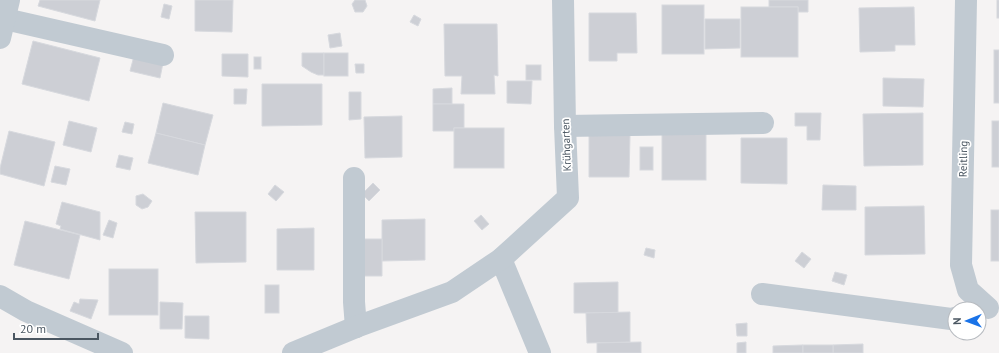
<svg xmlns="http://www.w3.org/2000/svg" width="999" height="353" font-family="'PT Sans',sans-serif">
<style>
.building{fill:#cdcfd5;stroke:#d7d9de}
.lines{fill:none;stroke-linecap:round;stroke-linejoin:round}
.minor{stroke:#c1cad2;stroke-width:22}
.labels{text-anchor:middle;dominant-baseline:central;stroke-width:3.5;stroke-linejoin:round;paint-order:stroke}
.street-label{font-size:11px;fill:#4a5661;stroke:#fff}
</style>
<rect width="100%" height="100%" fill="#f5f3f3"/>
<!-- building -->
<g class="building">
<path d="M40,0h60l-5,21 -57,-15z"/>
<path d="M195,0h38l-1,32 -37,-1z"/>
<path d="M355,0h10l2,6 -4,6h-8l-3,-8z"/>
<path d="M769,0h39v12h-10v-5h-29z"/>
<rect x="997" y="0" width="2" height="18"/>
<path d="M164,4l8,2 -3,13 -8,-2z"/>
<rect x="662" y="5" width="42" height="49"/>
<rect x="741" y="7" width="57" height="50"/>
<path d="M914,7l1,38h-20v6l-35,1 -1,-44z"/>
<path d="M589,13h47l1,40h-20v8h-28z"/>
<path d="M414,15l7,4 -3,7 -8,-4z"/>
<path d="M705,19h35v29l-35,1z"/>
<path d="M444,24h53l1,52 -4,-1 1,19h-34l1,-18h-17z"/>
<path d="M340,33l2,13 -12,2 -2,-13z"/>
<path d="M33,41l67,17 -11,43 -67,-17z"/>
<rect x="994" y="50" width="5" height="53"/>
<path d="M302,53h22v22h-6l-7,-3 -9,-6z"/>
<rect x="324" y="53" width="24" height="23"/>
<path d="M222,54h26v23l-26,-1z"/>
<path d="M134,56l29,7 -3,15 -30,-7z"/>
<rect x="254" y="57" width="7" height="12"/>
<path d="M355,64h9v9h-8z"/>
<rect x="526" y="65" width="15" height="15"/>
<path d="M883,78l41,1 -1,28 -40,-1z"/>
<path d="M507,81h25l-1,23 -24,-1z"/>
<path d="M262,84h60v41l-60,1z"/>
<path d="M452,88v16h-19v-15z"/>
<path d="M234,89h13l-1,15h-12z"/>
<path d="M349,92h12v27l-12,1z"/>
<path d="M163,103l50,12 -8,30 -49,-12z"/>
<path d="M433,104h31v24h-10v3h-21z"/>
<path d="M795,113h26l-1,27h-13v-14h-12z"/>
<path d="M923,113v52l-59,1 -1,-52z"/>
<path d="M402,116v41l-37,1 -1,-41z"/>
<path d="M69,121l28,7 -6,24 -28,-7z"/>
<rect x="992" y="121" width="7" height="46"/>
<path d="M125,122l9,2 -2,10 -10,-2z"/>
<rect x="454" y="128" width="50" height="40"/>
<path d="M9,131l46,11 -11,44 -44,-12v-6z"/>
<path d="M156,133l49,12 -7,30 -50,-12z"/>
<rect x="662" y="134" width="44" height="46"/>
<path d="M589,135h41l-1,42h-40z"/>
<path d="M741,138h46v46l-46,-1z"/>
<rect x="640" y="147" width="13" height="23"/>
<path d="M119,155l14,3 -3,12 -14,-3z"/>
<path d="M55,166l15,3 -4,16 -15,-3z"/>
<path d="M373,183l7,7 -11,11 -7,-7z"/>
<path d="M275,185l9,7 -8,9 -8,-7z"/>
<path d="M823,185l33,1v24h-34z"/>
<path d="M143,194l9,7 -4,6 -6,2 -6,-4v-9z"/>
<path d="M62,202l38,10v28l-40,-11 1,-3 -5,-2z"/>
<path d="M924,206l1,48 -60,1v-48z"/>
<rect x="991" y="210" width="8" height="51"/>
<path d="M195,212h51v50l-50,1z"/>
<path d="M481,215l8,9 -7,6 -8,-9z"/>
<path d="M425,219v41l-43,1v-41z"/>
<path d="M109,220l8,3 -4,15 -10,-3z"/>
<path d="M25,221l55,14 -11,44 -55,-14z"/>
<path d="M314,228v42h-37v-41z"/>
<path d="M357,239h25v37h-26z"/>
<path d="M646,248l9,2 -1,8 -10,-3z"/>
<path d="M802,252l9,7 -7,9 -9,-7z"/>
<rect x="109" y="269" width="49" height="46"/>
<path d="M835,272l12,3 -3,10 -12,-4z"/>
<path d="M618,282v31h-44v-30z"/>
<rect x="265" y="285" width="14" height="28"/>
<path d="M80,299l18,1 -7,19 -21,-8 4,-9 5,2z"/>
<path d="M160,302l23,1 -1,26h-22z"/>
<path d="M630,312v30l-43,1 -1,-30z"/>
<path d="M185,316h24v23l-24,-1z"/>
<path d="M747,323v13h-10l-1,-12z"/>
<path d="M641,342v11h-44v-10z"/>
<path d="M746,342v11h-9v-10z"/>
<path d="M863,344v9h-30v-8z"/>
<path d="M803,345v8h-30v-7z"/>
<rect x="803" y="345" width="30" height="8"/>
</g>
<g class="lines">
<!-- minor -->
<g class="minor">
<path d="M966,0l-5,265 7,25 20,18"/>
<path d="M5,19l158,36"/>
<path d="M0,38l9,-38"/>
<path d="M565,126l198,-3"/>
<path d="M354,178v124l2,25"/>
<path d="M501,259l39,94"/>
<path d="M762,294l189,25 4,-1"/>
<path d="M0,296l26,15 96,42"/>
<path d="M293,353l63,-26 96,-35 49,-33 67,-61 -3,-72 -2,-126"/>
</g>
</g>
<g class="labels">
<!-- street labels -->
<g class="street-label">
<text transform="translate(566 145) rotate(-92)">Krühgarten</text>
<text transform="translate(963 159) rotate(-89)">Reitling</text>
</g>
</g>
<!-- north arrow -->
<g transform="translate(967 321) rotate(269)"><circle r="19" fill="#ffffff" stroke="#b7bbc0"/>
<path d="M0-3L7 15L0 10L-7 15Z" fill="#1a73e8"/>
<text y="-6" font-size="11" font-weight="bold" text-anchor="middle" fill="#4a5661">N</text>
</g>
<!-- scale -->
<path d="M14 333v6h84v-6" fill="none" stroke="#4a5661" stroke-width="2"/>
<text x="20" y="333" font-size="12" fill="#4a5661" stroke="#ffffff" stroke-width="3" paint-order="stroke">20 m</text>
</svg>
